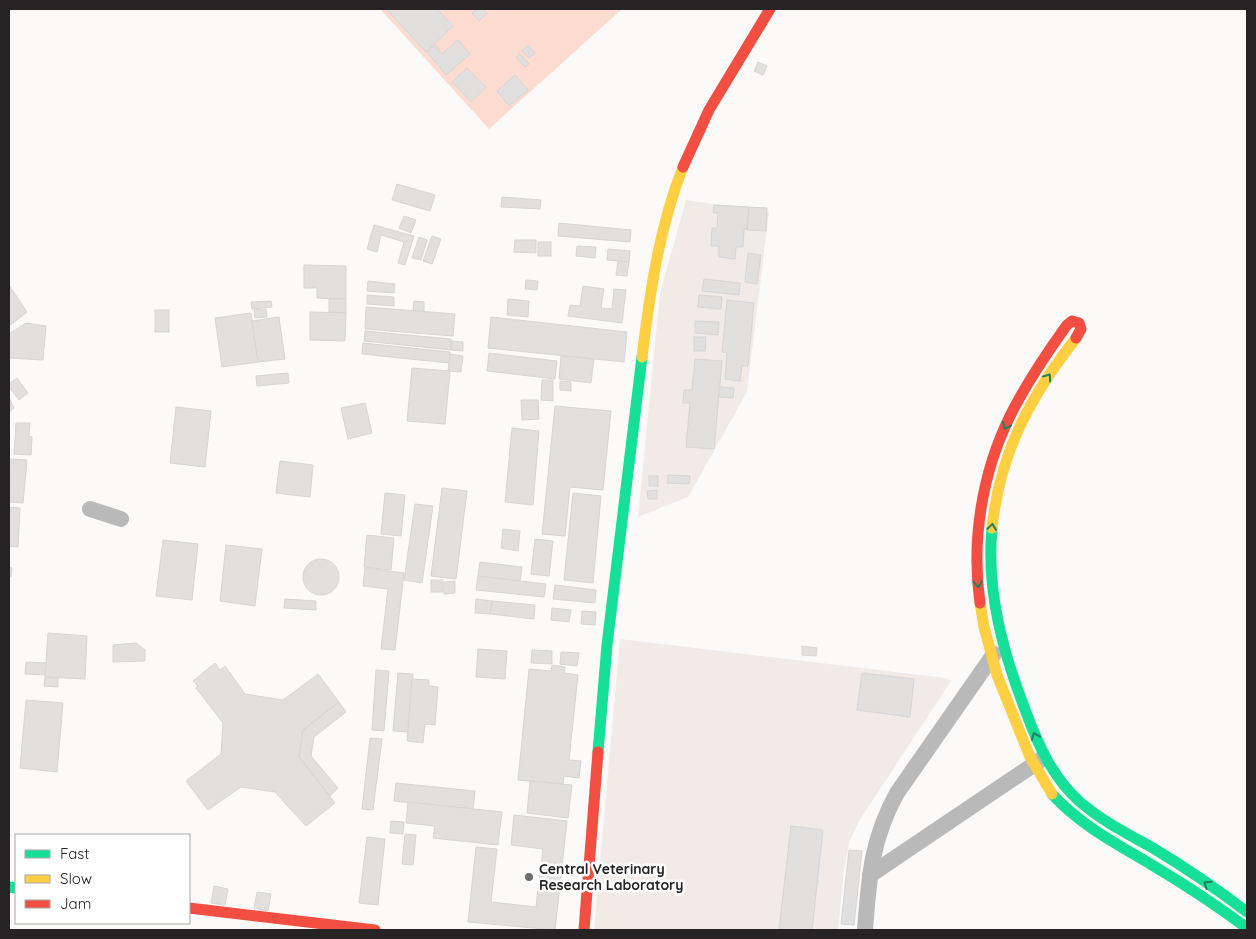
<svg xmlns="http://www.w3.org/2000/svg" width="1256" height="939" font-family="Quicksand,sans-serif">
<style>
.built{fill:#f1eae7}
.green{fill:#fddbd0}
.building{fill:#e1e0de;stroke:#d6d5d3}
.lines{fill:none;stroke-linecap:round;stroke-linejoin:round}
.street{stroke:#bab9b9;stroke-width:16}
.fast{stroke:#16e098;stroke-width:11}
.slow{stroke:#ffcf43;stroke-width:11}
.jam{stroke:#f24e42;stroke-width:11}
.oneway{stroke:#1e825e}
.poi-dot{fill:#706e6e;stroke:#fff;stroke-width:2}
.labels{text-anchor:middle;dominant-baseline:central;stroke-width:5;stroke-linejoin:round;paint-order:stroke}
.poi-label{font-size:14px;font-weight:bold;fill:#252323;stroke:#fff;text-anchor:start}
</style>
<rect width="100%" height="100%" fill="#fcfaf8"/>
<!-- built -->
<g class="built">
<path d="M686,200l83,12 -22,180 -59,105 -50,20 22,-224z"/>
<path d="M620,639l326,39 5,3 -92,140 -10,22 -5,26 -6,61h-244z"/>
</g>
<!-- green -->
<path class="green" d="M380,9h242l-133,120z"/>
<!-- building -->
<g class="building">
<path d="M386,9h51l16,17 -27,26z"/>
<path d="M477,9h6l4,4 -8,8 -7,-8z"/>
<path d="M458,40l12,14 -24,21 -19,-23 8,-7 7,9z"/>
<path d="M528,45l7,8 -6,5 -7,-7z"/>
<path d="M520,54l9,10 -4,3 -9,-10z"/>
<path d="M758,62l9,4 -4,9 -9,-4z"/>
<path d="M467,68l19,19 -15,15 -19,-20z"/>
<path d="M515,75l13,15 -19,16 -12,-15z"/>
<path d="M397,184l38,11 -5,16 -38,-11z"/>
<path d="M502,197l39,3 -1,9 -39,-2z"/>
<path d="M714,205l35,2 -2,23 -3,-1 -1,18h-7l-1,12 -16,-2v-11h-8l1,-18h5l1,-15h-5z"/>
<path d="M749,207l18,1 -1,23 -19,-1z"/>
<path d="M404,216l12,4 -5,13 -12,-5z"/>
<path d="M559,223l72,7 -1,12 -72,-6z"/>
<path d="M374,225l40,11 -9,29 -7,-2 6,-21 -23,-7 -4,17 -10,-3z"/>
<path d="M432,236l9,3 -9,25 -9,-3z"/>
<path d="M419,237l8,3 -6,20 -9,-2z"/>
<path d="M515,240h21v13l-22,-1z"/>
<rect x="538" y="242" width="13" height="14"/>
<path d="M577,246l19,1 -1,11 -19,-2z"/>
<path d="M608,249l22,2 -1,11 -22,-2z"/>
<path d="M748,253l13,2 -4,29 -12,-2z"/>
<path d="M618,261l11,1 -2,14 -11,-1z"/>
<path d="M304,265l42,1v33l-29,-1v-10h-13z"/>
<path d="M704,279l36,4 -1,12 -37,-4z"/>
<path d="M526,280l12,1 -1,9 -12,-1z"/>
<path d="M368,281l27,3 -1,9 -27,-2z"/>
<path d="M9,285l18,27 -18,14z"/>
<path d="M583,286l21,3 -3,19 11,1 2,-20 12,1 -4,33 -54,-7 2,-11 10,1z"/>
<path d="M367,295l27,2v9l-27,-2z"/>
<path d="M699,295l23,2 -1,12 -23,-2z"/>
<path d="M329,299h17v14l-17,-1z"/>
<path d="M508,299l21,2 -1,16 -21,-2z"/>
<path d="M727,300l27,3 -6,63h-6l-2,15 -15,-2 2,-26 -5,-1z"/>
<path d="M271,301l1,6 -20,2 -1,-7z"/>
<path d="M414,301l10,1v9h-11z"/>
<path d="M366,307l89,7 -2,22 -88,-7z"/>
<path d="M266,309l1,8 -12,1 -1,-8z"/>
<rect x="155" y="310" width="14" height="22"/>
<path d="M310,312l36,1 -1,28 -35,-1z"/>
<path d="M251,313l7,49 -36,5 -7,-49z"/>
<path d="M279,317l6,42 -27,3 -6,-41z"/>
<path d="M491,317l136,15 -3,30 -136,-14z"/>
<path d="M695,321l24,1 -1,13 -23,-2z"/>
<path d="M26,323l20,3 -3,34 -34,-2v-24z"/>
<path d="M365,331l86,8v11l-87,-9z"/>
<path d="M694,337h12l-1,14h-11z"/>
<path d="M451,341l12,1v9l-12,-1z"/>
<path d="M363,343l87,9 -1,11 -87,-9z"/>
<path d="M489,353l68,8 -2,18 -68,-8z"/>
<path d="M450,354l13,2 -2,16 -13,-1z"/>
<path d="M561,356l33,3 -3,24 -32,-4z"/>
<path d="M695,359l27,2 -8,88 -28,-2 4,-44h-7l1,-13h8z"/>
<path d="M412,368l38,3 -5,53 -38,-3z"/>
<path d="M288,373l1,10 -32,3 -1,-10z"/>
<path d="M17,378l11,15 -9,7 -10,-13v-3z"/>
<path d="M542,380h11v21l-12,-1z"/>
<path d="M560,381l11,1v9l-11,-1z"/>
<path d="M719,387l15,1 -1,10 -14,-1z"/>
<path d="M9,397l5,11 -5,4z"/>
<path d="M521,400h17l1,19 -17,1z"/>
<path d="M365,403l7,30 -24,6 -7,-31z"/>
<path d="M555,406l56,5 -8,79 -33,-3 -5,49 -23,-2z"/>
<path d="M176,407l35,4 -6,56 -35,-4z"/>
<path d="M16,423h14l-1,13 3,1 -1,18 -17,-1z"/>
<path d="M512,428l27,3 -6,74 -28,-3z"/>
<path d="M9,459l18,1 -4,43 -14,-1 1,-24 -1,-1z"/>
<path d="M280,461l33,4 -3,32 -34,-4z"/>
<path d="M668,475l22,1 -1,8 -22,-1z"/>
<rect x="649" y="476" width="9" height="10"/>
<path d="M442,488l25,3 -11,88 -25,-3z"/>
<path d="M657,490v9h-9l-1,-8z"/>
<path d="M385,493l20,2 -4,41 -20,-2z"/>
<path d="M573,493l28,3 -8,87 -29,-3z"/>
<path d="M415,504l18,2 -11,77 -18,-3z"/>
<path d="M9,507l11,1 -2,39 -9,-1z"/>
<path d="M503,529l17,2 -2,20 -17,-3z"/>
<path d="M367,535l27,3 -3,32 -27,-3z"/>
<path d="M535,539l18,2 -4,35 -18,-2z"/>
<path d="M163,540l35,4 -6,56 -36,-4z"/>
<path d="M226,545l36,4 -7,57 -35,-5z"/>
<circle cx="321" cy="577" r="18"/>
<path d="M480,562l42,5 -2,14 -42,-5z"/>
<path d="M9,567l3,1 -1,9h-2z"/>
<path d="M365,568l39,5 -9,77 -14,-1 7,-60 -25,-3z"/>
<path d="M478,576l68,8 -2,13 -68,-7z"/>
<rect x="431" y="580" width="12" height="12"/>
<path d="M455,581v12l-11,1v-12z"/>
<path d="M555,585l41,5 -1,13 -42,-4z"/>
<path d="M285,599l31,2v9l-32,-2z"/>
<path d="M476,599l16,2 -2,13 -15,-1z"/>
<path d="M492,601l43,4 -1,14 -44,-5z"/>
<path d="M552,608l19,2 -2,12 -18,-2z"/>
<path d="M582,611l14,1 -1,13 -14,-1z"/>
<path d="M48,633l39,3 -2,43 -40,-2z"/>
<path d="M136,643l9,7v11l-32,1v-17z"/>
<path d="M802,646l15,2 -1,8 -14,-1z"/>
<path d="M478,649l29,2 -2,28 -29,-2z"/>
<path d="M532,650l20,1v13l-21,-1z"/>
<path d="M561,652l18,1 -2,13 -17,-2z"/>
<path d="M26,662l20,1 -1,12 -20,-1z"/>
<path d="M215,663l5,7 5,-4 20,28 38,6 35,-26 21,28 -36,28 -4,27 36,46 -29,23 -31,-34 -34,-5 -33,23 -22,-29 35,-27 2,-31 -27,-35 2,-2 -5,-5z"/>
<path d="M552,665l13,2 -1,6 14,2 -9,85 12,1 -2,17 -15,-2 -1,8 -45,-4 11,-111 22,2z"/>
<path d="M376,670l13,1 -5,60 -12,-1z"/>
<path d="M398,673l15,1 -5,58 -15,-1z"/>
<path d="M862,673l52,6 -4,38 -53,-7z"/>
<path d="M45,677l13,1v9l-14,-1z"/>
<path d="M412,679l17,1v6l9,1 -3,38 -10,-1 -2,19 -16,-2z"/>
<path d="M26,700l37,3 -6,69 -37,-4z"/>
<path d="M339,702l7,10 -32,25 -3,19 27,32 -8,8 -31,-39 4,-27z"/>
<path d="M370,738l12,1 -9,71 -11,-1z"/>
<path d="M530,781l42,4 -4,33 -41,-5z"/>
<path d="M396,783l79,8 -2,18 -79,-8z"/>
<path d="M408,802l94,10 -4,33 -65,-7 2,-12 -29,-3z"/>
<path d="M514,815l53,6 -12,109 -87,-8 8,-75 21,2 -6,53 45,5 7,-58 -32,-4z"/>
<path d="M391,821l13,1 -1,12 -13,-1z"/>
<path d="M791,826l32,4 -11,100h-33z"/>
<path d="M405,834l11,1 -3,30 -11,-1z"/>
<path d="M367,837l18,2 -7,66 -19,-2z"/>
<path d="M849,850l13,1 -8,74 -13,-1z"/>
<path d="M214,886l14,3 -3,16 -14,-2z"/>
<path d="M257,892l14,2 -3,17 -14,-3z"/>
</g>
<g class="lines">
<!-- street -->
<g class="street">
<path d="M90,509l31,10"/>
<path d="M870,875l172,-116"/>
<path d="M865,930c4,-52 6,-90 32,-137l97,-139"/>
</g>
<!-- fast -->
<g class="fast">
<path d="M992,528c-6,63 11,125 34,184 12,33 27,66 54,90 22,19 48,32 73,46 33,20 64,41 94,64"/>
<path d="M598,752l9,-107 35,-288"/>
<path d="M1052,794c28,31 65,50 100,71 32,19 64,40 95,63"/>
<path d="M9,887l7,1"/>
</g>
<!-- slow -->
<g class="slow">
<path d="M642,357c8,-65 17,-129 41,-190"/>
<path d="M992,528c8,-76 38,-131 84,-190"/>
<path d="M980,603l4,24 13,48 33,82 22,37"/>
</g>
<!-- jam -->
<g class="jam">
<path d="M683,167l26,-57 61,-101"/>
<path d="M980,603c-9,-62 2,-130 30,-187 16,-32 36,-62 57,-91l5,-4 7,2 2,6 -5,9"/>
<path d="M189,908l186,22"/>
<path d="M584,930l14,-178"/>
</g>
</g>
<!-- one-way arrows -->
<defs><path id="oneway-chevron" d="M-2-3.5L2.5 0L-2 3.5" fill="none" stroke-width="1.6" stroke-linecap="round" stroke-linejoin="round" transform="scale(1.25)"/></defs>
<g class="oneway">
<use href="#oneway-chevron" transform="translate(1048 377) rotate(-55)"/>
<use href="#oneway-chevron" transform="translate(1006 426) rotate(113)"/>
<use href="#oneway-chevron" transform="translate(992 527) rotate(-84)"/>
<use href="#oneway-chevron" transform="translate(978 584) rotate(86)"/>
<use href="#oneway-chevron" transform="translate(1035 736) rotate(-112)"/>
<use href="#oneway-chevron" transform="translate(1207 884) rotate(-146)"/>
</g>
<!-- markers -->
<circle class="poi-dot" cx="529" cy="877" r="5"/>
<g class="labels">
<!-- poi labels -->
<g class="poi-label">
<text x="539" y="869">Central Veterinary<tspan x="539" dy="16">Research Laboratory</tspan></text>
</g>
</g>
<!-- border -->
<rect width="1256" height="939" fill="none" stroke="#252323" stroke-width="20"/>
<!-- legend -->
<rect x="15" y="834" width="175" height="90" fill="#ffffff" stroke="#a8a7a7"/>
<rect x="25" y="850" width="25" height="8" fill="#16e098" stroke="#a8a7a7"/>
<text x="60" y="859" font-size="15" fill="#252323">Fast</text>
<rect x="25" y="875" width="25" height="8" fill="#ffcf43" stroke="#a8a7a7"/>
<text x="60" y="884" font-size="15" fill="#252323">Slow</text>
<rect x="25" y="900" width="25" height="8" fill="#f24e42" stroke="#a8a7a7"/>
<text x="60" y="909" font-size="15" fill="#252323">Jam</text>
</svg>
